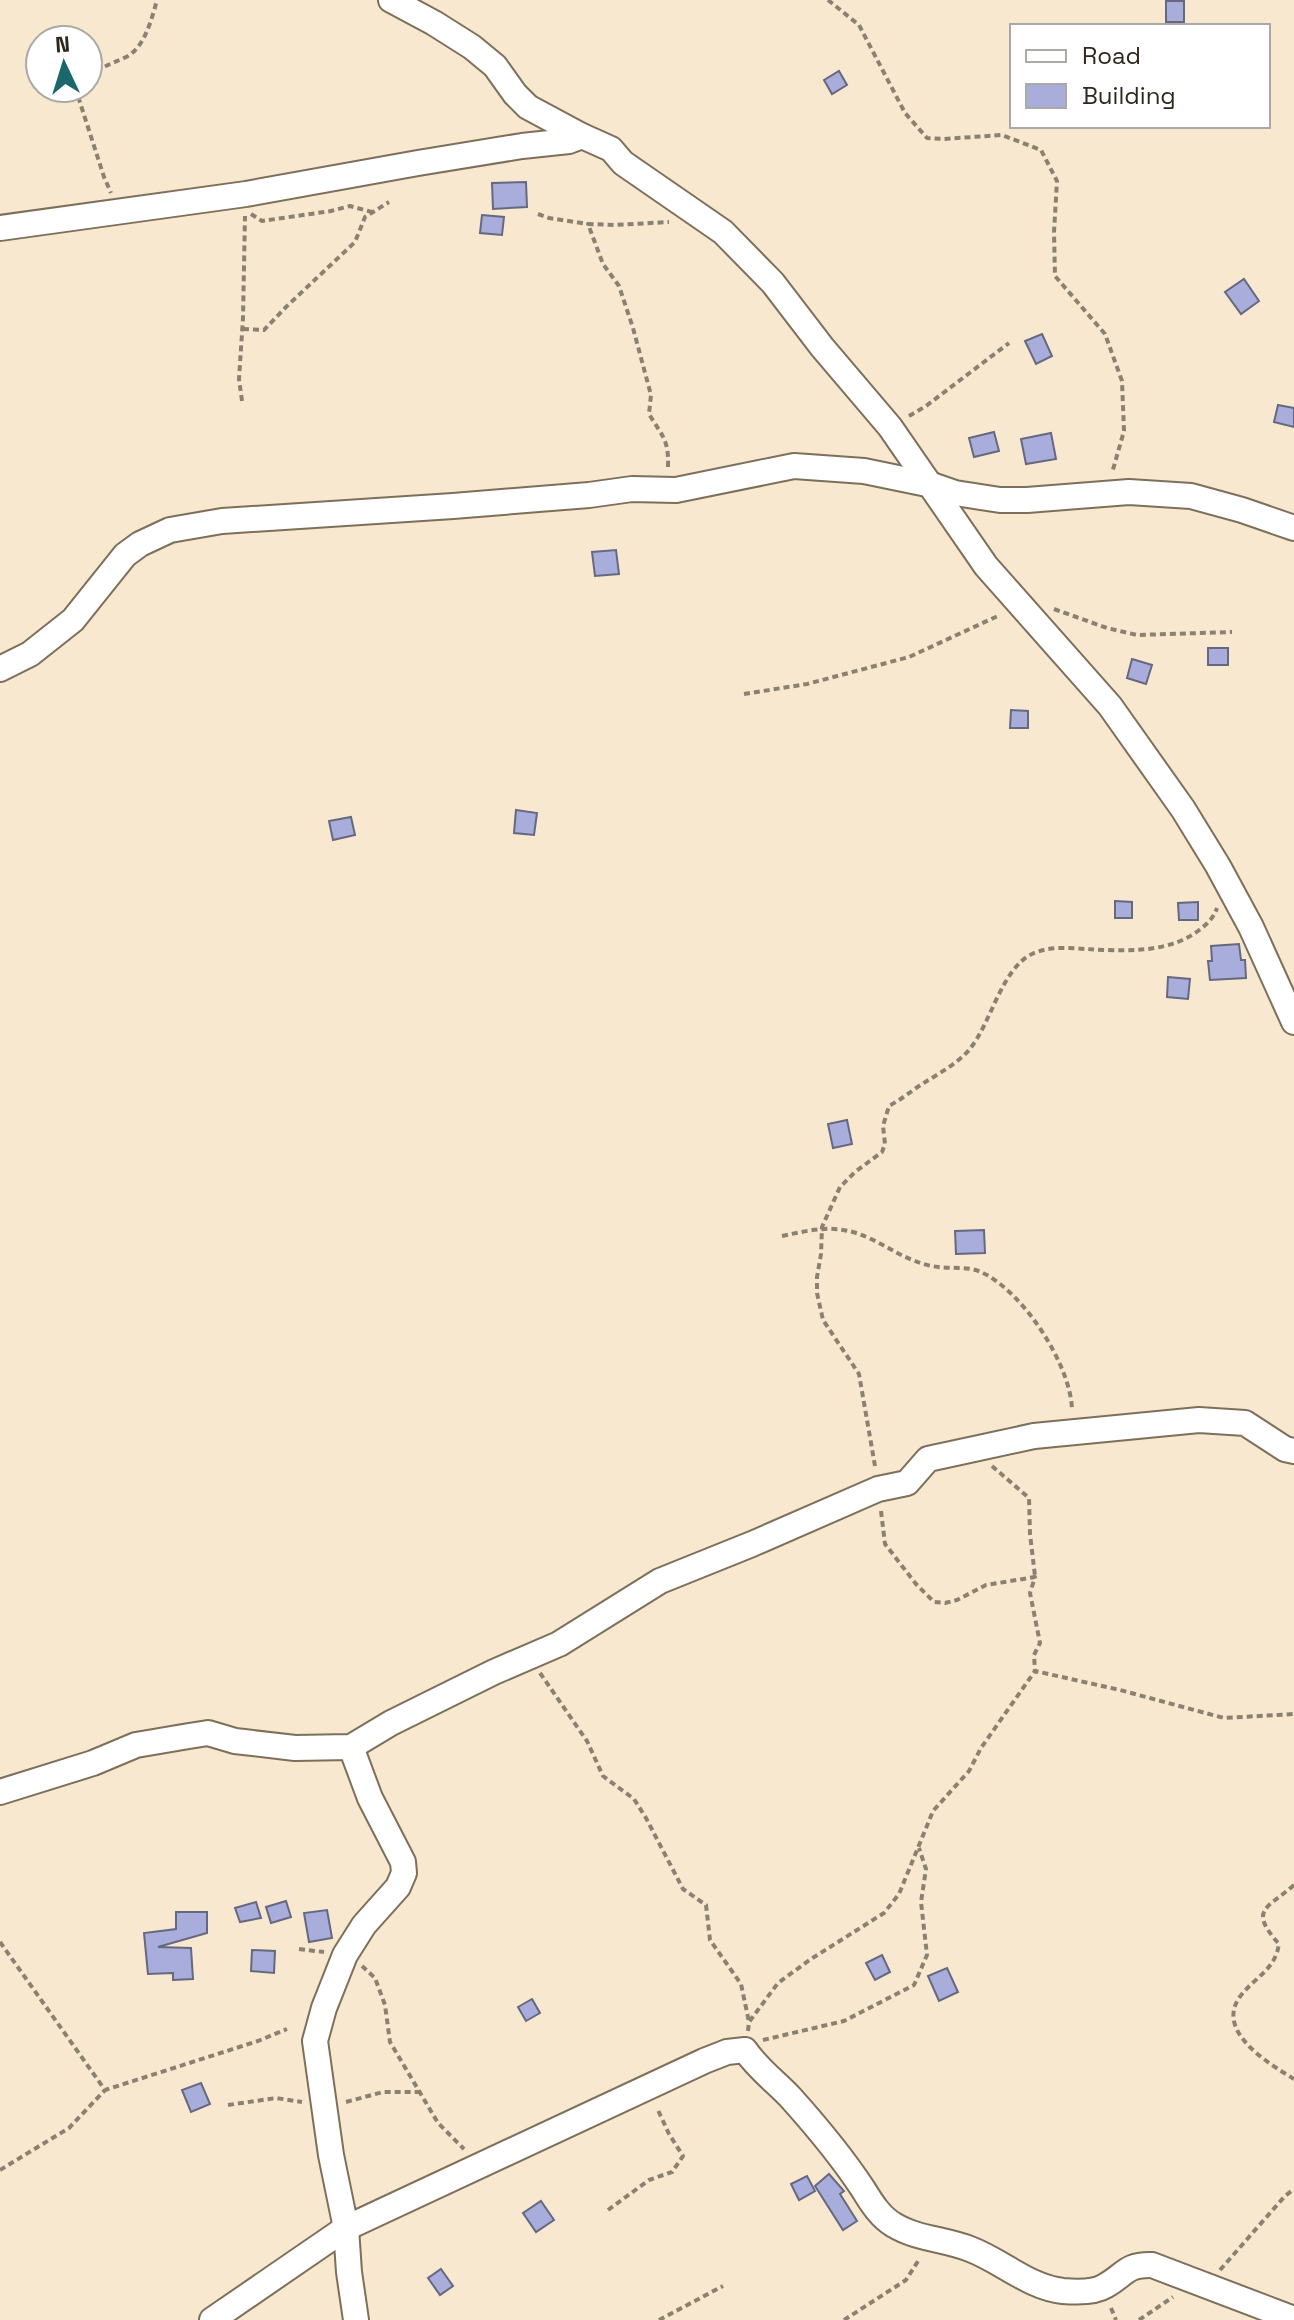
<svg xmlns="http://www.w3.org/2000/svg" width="1294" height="2320" font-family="'Space Grotesk',sans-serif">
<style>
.building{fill:#a9addc;stroke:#66687f;stroke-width:2}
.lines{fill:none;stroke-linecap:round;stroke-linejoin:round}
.minor-casing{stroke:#7d6f5a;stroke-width:28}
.path{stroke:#8c8171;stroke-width:4;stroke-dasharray:6 4;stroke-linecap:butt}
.minor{stroke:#fff;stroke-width:24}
</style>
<rect width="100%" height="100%" fill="#f8e8d0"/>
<!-- building -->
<g class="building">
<rect x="1166" y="1" width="18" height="21"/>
<path d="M839,71l8,14 -15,9 -8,-14z"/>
<path d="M526,182l1,25 -34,2 -1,-26z"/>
<path d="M482,215l22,2 -2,18 -22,-2z"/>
<path d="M1244,279l15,22 -18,13 -16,-22z"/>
<path d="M1042,334l10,22 -16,8 -11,-23z"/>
<path d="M1278,405l16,3v19l-20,-5z"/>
<path d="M994,432l5,19 -25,6 -5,-19z"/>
<path d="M1051,433l5,26 -30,5 -5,-25z"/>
<path d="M616,550l3,24 -24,2 -3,-24z"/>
<rect x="1208" y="648" width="20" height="17"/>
<path d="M1132,659l20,6 -6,19 -19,-6z"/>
<path d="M1011,710l17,1v17h-18z"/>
<path d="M516,810l21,3 -3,22 -20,-2z"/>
<path d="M351,817l4,18 -22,5 -4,-19z"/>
<path d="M1115,901l17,1v16h-17z"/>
<path d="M1198,902v18h-19l-1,-17z"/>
<path d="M1239,944l2,16h4l1,18 -36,2 -2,-19h4l-1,-15z"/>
<path d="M1168,977l22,2 -2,20 -21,-2z"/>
<path d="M847,1120l5,24 -19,4 -5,-24z"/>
<path d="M984,1230l1,23 -29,1 -1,-23z"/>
<path d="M286,1901l5,16 -20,6 -5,-16z"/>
<path d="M256,1902l5,16 -21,4 -5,-14z"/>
<path d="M327,1910l5,28 -23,4 -5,-29z"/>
<path d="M176,1912h31v21l-49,14 33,1 2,31 -20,1v-7l-25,1 -4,-41 32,-4z"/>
<path d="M252,1950l23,1 -1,22 -23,-2z"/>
<path d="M882,1955l8,17 -15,8 -9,-17z"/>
<path d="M947,1968l11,24 -19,9 -11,-25z"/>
<path d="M532,1999l8,14 -14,8 -8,-14z"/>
<path d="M201,2083l9,21 -19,8 -9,-22z"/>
<path d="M829,2174l15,17 -4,3 17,27 -14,9 -28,-44z"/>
<path d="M807,2176l8,15 -16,9 -8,-16z"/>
<path d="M541,2201l13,19 -18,12 -13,-19z"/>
<path d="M441,2269l12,17 -13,9 -12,-17z"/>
</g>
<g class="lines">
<!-- minor casing -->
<g class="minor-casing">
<g id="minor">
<path d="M391,0l43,23 38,24 23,19 20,28 13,13 54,29"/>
<path d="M0,228l246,-34 172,-31 104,-17 47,-5 13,-5 29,13 12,14 100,69 50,51 49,64 68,80 96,139 124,140 73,103 35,57 33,61 43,95"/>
<path d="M0,669l30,-15 43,-34 52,-65 15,-11 30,-14 52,-9 231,-15 136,-11 43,-6 44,1 118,-24 70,5 68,14 23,8 45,7h27l102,-8 62,4 51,14 52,18"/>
<path d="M351,1747l19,51 33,64 1,11 -6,14 -34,38 -19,30 -21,53 -9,33 16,114 15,73 3,44 7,48"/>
<path d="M0,1792l93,-29 43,-18 53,-9 19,-3 27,8 60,7 56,-1 40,-24 103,-51 65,-28 101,-63 92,-37 126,-55 29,-6 21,-24 106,-23 165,-16 46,3 40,26 9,2"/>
<path d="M212,2320l134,-92 358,-167 23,-9 18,-2c13,19 31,32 46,48 26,29 51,59 72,91 8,13 17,28 31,36 23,14 51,14 76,24 32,12 58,38 93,42 12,1 31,2 42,-5 20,-11 21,-22 47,-21l142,54"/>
</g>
</g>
<!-- path -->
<g class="path">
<path d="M828,0l31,25 46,88 22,25 16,1 59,-4 39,15 16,31 -3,51 1,44 50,58 17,47 2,50 -12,42"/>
<path d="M88,77c12,-10 26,-14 40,-21 17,-10 24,-38 29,-56"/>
<path d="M78,88l-2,2 28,87 7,16"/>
<path d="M251,214l11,7 69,-10 19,-5 22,6"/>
<path d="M538,214l11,4 39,6"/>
<path d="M243,329l21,1 22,-23 69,-65 10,-25 24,-15"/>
<path d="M242,401l-3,-22 4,-61 2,-102"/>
<path d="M909,416l17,-10 83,-63"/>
<path d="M668,467c1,-28 -6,-31 -19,-53l2,-19 -18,-67 -14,-42 -16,-22 -15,-40 27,1 54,-3"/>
<path d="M1054,609l53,19 30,7 95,-3"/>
<path d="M744,694l63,-10 102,-27 91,-42"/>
<path d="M782,1236c33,-7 56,-13 89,3 15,7 28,16 44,22 7,3 15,5 23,6 14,2 30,-1 43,5 42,19 90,93 91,138"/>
<path d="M875,1466l-16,-92 -36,-54 -6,-27v-16l4,-23 1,-27 18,-40 15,-15 27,-20 3,-8 -2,-18 6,-20c11,-6 20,-13 30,-20 17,-11 37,-21 50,-36 22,-26 32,-81 63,-96 16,-8 36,-6 54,-5 36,2 81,5 112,-18 9,-7 15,-12 19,-23"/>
<path d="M992,1466l37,32 1,36 5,42"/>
<path d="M881,1511l4,33 31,40 18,18 11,1 12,-3 29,-15 49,-8 -5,16 10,50 -6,12 1,16"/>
<path d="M540,1673l47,68 16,35 31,23 12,19 37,71 23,16 4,35 31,44 8,38"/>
<path d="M1294,1885c-27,24 -46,24 -15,59 -4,25 -21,31 -37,50 -30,36 26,69 52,85"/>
<path d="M0,1942l105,148 153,-49 29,-12"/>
<path d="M299,1949l25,3"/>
<path d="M362,1966l13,12 10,27 5,37 48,81 26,26"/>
<path d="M748,2031l1,-9 29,-39 33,-24 73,-46 15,-19 34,-83 36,-40 12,-23 54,-77 85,19 104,28 70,-4"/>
<path d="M763,2040l81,-19 70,-36 13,-30 -6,-53 5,-33 -7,-21"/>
<path d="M346,2102l37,-10h36"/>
<path d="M228,2105l48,-7 26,4"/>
<path d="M0,2170l69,-42 36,-38"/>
<path d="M608,2210l41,-30 23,-8 11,-16 -14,-22 -12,-26"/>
<path d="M1220,2270l65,-74 9,-7"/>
<path d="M1111,2308l5,12"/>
<path d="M659,2320l64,-34"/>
<path d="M844,2320l62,-40 14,-22"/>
<path d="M1139,2320l34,-23"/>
</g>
<!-- minor -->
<use href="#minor" class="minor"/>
</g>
<!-- legend -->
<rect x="1010" y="24" width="260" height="104" fill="#ffffff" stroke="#aba9a5" stroke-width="2"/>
<rect x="1026" y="50" width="40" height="12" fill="#ffffff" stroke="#aba9a5" stroke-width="2"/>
<text x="1082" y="64" font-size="24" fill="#2d271e">Road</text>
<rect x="1026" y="84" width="40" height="24" fill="#a9addc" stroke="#aba9a5" stroke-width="2"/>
<text x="1082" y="104" font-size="24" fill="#2d271e">Building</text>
<!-- north arrow -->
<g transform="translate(64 64) rotate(356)"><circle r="38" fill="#ffffff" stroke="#aba9a5" stroke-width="2"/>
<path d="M0-6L14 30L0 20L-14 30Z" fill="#1b686c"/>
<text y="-12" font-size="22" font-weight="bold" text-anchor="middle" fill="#2d271e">N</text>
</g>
</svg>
